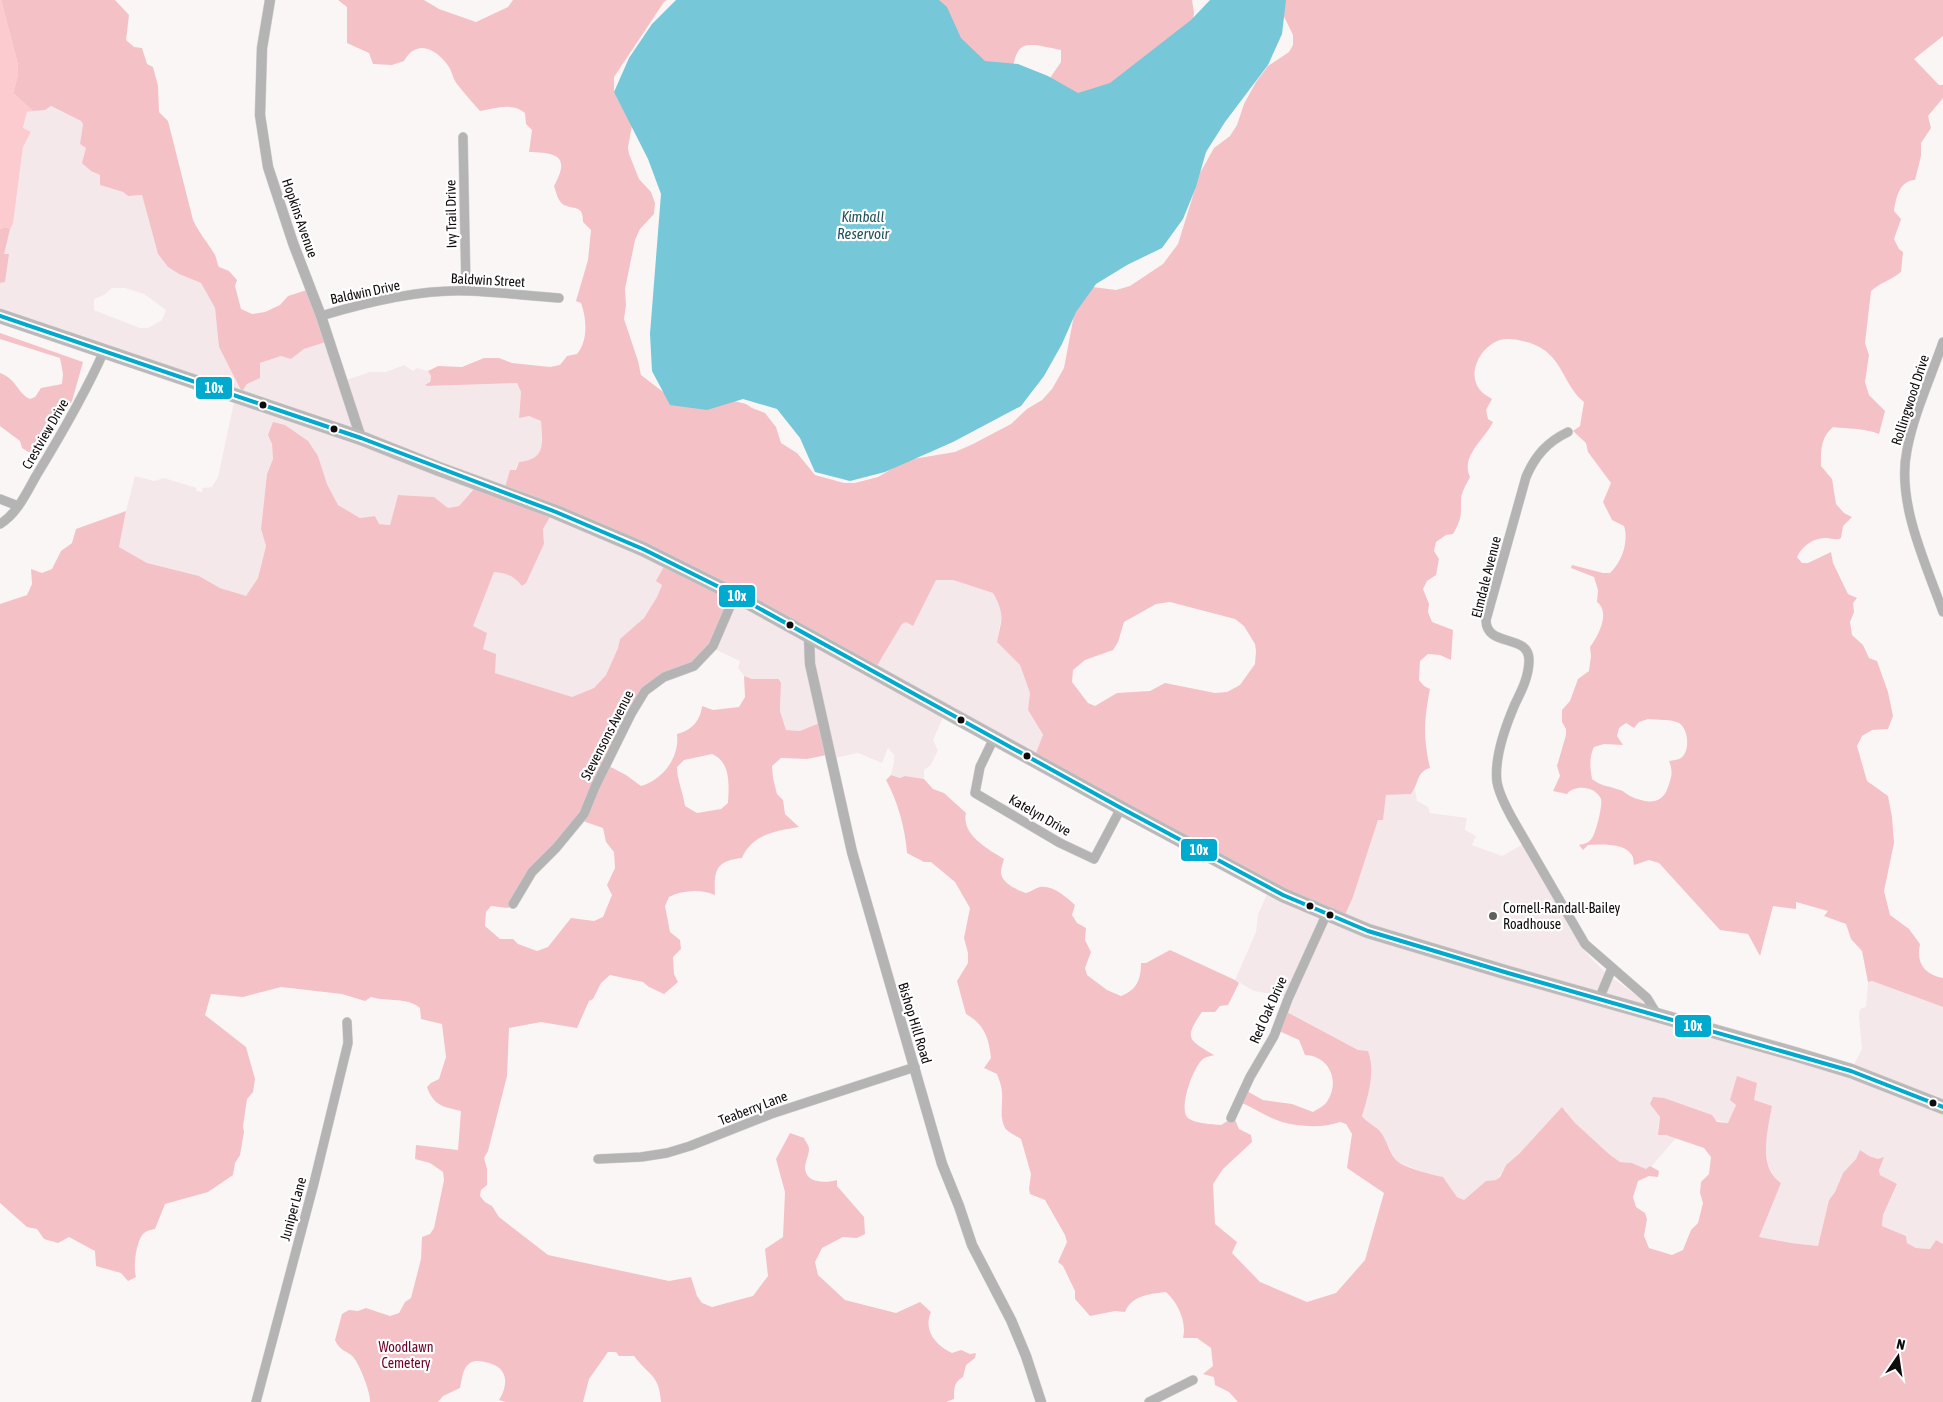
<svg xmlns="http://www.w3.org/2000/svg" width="1943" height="1402" font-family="'Asap Condensed',sans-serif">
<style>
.built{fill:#f5e8ea;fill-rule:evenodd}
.green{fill:#fccbd0}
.forest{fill:#f4c1c7;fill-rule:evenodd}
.water{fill:#76c7d8}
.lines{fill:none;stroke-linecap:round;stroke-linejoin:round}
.minor-casing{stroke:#d5d1d2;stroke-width:10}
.tertiary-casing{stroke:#d5d1d2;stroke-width:11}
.trunk-casing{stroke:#d5d1d2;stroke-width:15}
.minor{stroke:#b4b4b4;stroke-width:9}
.tertiary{stroke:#b4b4b4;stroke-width:10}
.trunk{stroke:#bab8b8;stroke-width:14}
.bus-1-casing{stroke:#fff;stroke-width:8}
.bus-1{stroke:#00a9ce;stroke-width:4}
.bus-dot{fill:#100c0d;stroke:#fff;stroke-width:2}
.poi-dot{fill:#625e5f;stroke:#fff;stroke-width:2}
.labels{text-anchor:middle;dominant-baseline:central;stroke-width:4.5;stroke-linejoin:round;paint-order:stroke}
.street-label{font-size:14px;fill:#100c0d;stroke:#fff}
.poi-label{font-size:14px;fill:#100c0d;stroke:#fff;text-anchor:start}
.park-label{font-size:14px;fill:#6e0024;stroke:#fff}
.water-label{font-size:15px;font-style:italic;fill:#22535d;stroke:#fff}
.line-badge{stroke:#fff;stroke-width:2}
.badge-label{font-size:14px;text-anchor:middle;font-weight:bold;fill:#fff}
</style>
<rect width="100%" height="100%" fill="#fbf6f6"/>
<!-- built -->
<g class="built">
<path d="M50,106l31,15 2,3 -3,20 6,4v17l5,6 9,4v10l23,7 5,4 14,-1 16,59 10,13 11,7 22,9 14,25 4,39 24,44 17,-28 21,-7 10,3 13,-10 25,-8 17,39 24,-8h16l18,-7 9,6 4,-3 11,3 3,5 -3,10 89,-3 4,9 -2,25 10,-1 12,5 1,27 -6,10 -6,3 -11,1 -15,29h-33l-12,15 -11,2 -14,-11 -36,-2 -8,30 -12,-1 -3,-8 -15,2 -22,-13 -11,-21 -9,-28 -50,-21 4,9 1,15 -6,15 -6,55 5,17 -8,32 -12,19 -26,-9 -21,-12 -52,-13 -28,-16 7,-36 9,-35 19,5 10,-3 33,10 -1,3 6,1 1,-4 9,-1 6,-10 16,-75 -234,-81v-38l5,-1 3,-28 -4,1v-6l5,-19 4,-6 10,-77 8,-15 -8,-3 4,-17zM112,288h13l19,6 22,16 -4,10 -14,8h-8l-46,-18v-11l10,-4z"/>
<path d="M554,510l113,51 -5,24 -5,12 -13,21 -24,21 -2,9 -12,27 -12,13 -22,10 -77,-25 -23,-47 22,-54h10l12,6 6,8 22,-42 -1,-15z"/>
<path d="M936,580h17l40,13 9,20 -5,29 23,23 10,28 -2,17 15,26 -9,22 -88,-47 -13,29 5,10 -7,15 -7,5v9l-19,-3 -5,2 -9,-3 3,-13v-7l-6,-7 -6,15 -24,-10 -24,5 -34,-27 -14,-1 -6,-19 1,-28 -1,-4h-28l-8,-3 -6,-8 2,-7 -28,-13 23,-51 140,72 27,-45 4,-2 7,4z"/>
<path d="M1415,789l2,12 11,6 2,6 37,5 -2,12 11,6 -4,9 30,11 23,-13 12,18 30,63 20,30 19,19 57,42 186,59 13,-25 -3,-33 1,-7 6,-2 2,-25 4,-1 71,26v237l-7,-4 -6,9 -14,-1 -9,-5 -1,-7 -24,-10 1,-11 14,-30 -17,-10 -2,-16 -9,-3 -9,-6 -4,9 -13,14 -8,19 -6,8 -11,46 -27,-3 -33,-6 23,-54 -7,-5 -6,-14 -3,-19 7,-39 -36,-2 -7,19 -79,-19 10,13 -2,10 8,8 10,3 -25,29 -5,2 -14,-6 -12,-1 -11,-7 -36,-33 -8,-13 -46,46 -13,10 -9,15 -11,1 -22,19 -7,-3 -14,-20 -14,-2 -33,-14 -15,-28 -7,-7 -7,-4 -5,-7 7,-24 2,-31 -3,-8 -10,-2 -73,-39 2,-14 -33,-6 -19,-11 21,-48 2,-18 12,-26 83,9 25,-77 5,-1 3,-24 25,-1z"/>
</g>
<!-- green -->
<path class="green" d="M0,0h1l17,65v10l-5,18 20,18 -6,1 -4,16 8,4 -8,15 -10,77 -3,5 -4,-2 -6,2z"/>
<!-- forest -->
<g class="forest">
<path d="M1,0h114l14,15 -3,25 8,7 8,1 5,16 6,3 5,19 1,26 9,9 25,99c6,13 15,23 22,35 2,4 2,9 4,12l10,4 8,9 -2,6 6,23 11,5 13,-2 15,-7 8,-9 22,-7 19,52 -25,8 -13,10 -10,-3 -21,7v15l-13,6 -5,8 -23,-45 -4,-39 -14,-25 -22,-9 -11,-7 -10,-13 -16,-59 -14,1 -5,-4 -23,-7v-10l-9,-4 -9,-8 4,-15 -6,-4 3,-20 -2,-3 -30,-15 -6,4 -12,1 -20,-18 5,-18v-10z"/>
<path d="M338,0h86l15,9 37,13 32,-15 5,-7h154l-3,2 -50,75v16h9l11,22 -6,32 1,7 10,25 12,13 4,11 -1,11 -14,15 -5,11 -10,49 1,16 -2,14 14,42 3,14 34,26h59l12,3 6,4 13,5 11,14 5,16 16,10 18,22 29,8h11l23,-6 29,-17 48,-8 18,-8 38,-20 16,-15 15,-9 10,-11 12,-21 10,-53 10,-20 9,-8 23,3 14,-4 33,-22 15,-20 22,-71 14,-25 16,-12 7,-11 7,-21 12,-22 12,-16 21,-14 4,-7v-10l-17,-35h667v36l-29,23 25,26h4v13l-15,18 3,12 -10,15v13l-6,24c-16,1 -19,18 -21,31l7,8 -7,20 5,10 4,3 -2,20c-10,8 -21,11 -30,19l-6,52 4,12 -4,27 4,13 16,16 -6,23c-14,-6 -31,-5 -46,-7 -13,11 -12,24 -12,39l11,13 4,25 8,9 8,4 -9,9 -2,12c-6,3 -9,0 -15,0 -13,0 -24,8 -29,19l5,6h6l23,-11 2,11 15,31 9,4 -4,5 1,9 -4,10 2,13 11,10 6,13 8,3 11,31 5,24 -5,13 -16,1 -10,6 -5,10 10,35 21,15 4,21 2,26 -10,48 6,24 19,14 11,15c-4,19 4,30 23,34v29l-71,-26 -4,1 -6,-31 -11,-12 -5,-15 -22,-8 4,-5 -32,-9v7l-23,-3 -13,50 -12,-22 -28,-4 -61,-67 -10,-3 -15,5c-1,-4 0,-8 -3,-11 -7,-11 -31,-10 -43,-9l-5,5 -4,-5c5,-1 10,-2 13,-7 4,-5 11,-34 9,-39 -5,-13 -27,-15 -34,-5l-14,-3 7,-15 -3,-10 9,-31v-6l-4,-7v-12l8,-9 8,-22 11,-8 2,-15 -1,-9c8,-11 21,-34 7,-45l1,-12 -4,-13 -23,-9 1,-3 31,8h7c12,-11 19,-32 14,-47l-12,-6 -9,-18 8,-19 -23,-31 -2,-9 -13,-12 7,-5 4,-24c-19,-15 -21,-41 -43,-54 -10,-6 -30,-11 -41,-8 -19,6 -34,33 -20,50 3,4 8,6 12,9l-6,11 2,9 5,3c-8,17 -33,34 -23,55 -3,6 -9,16 -9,22 0,17 1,19 -8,35l-7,1 -10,7 -2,9 5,8 -3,16 -9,6 -4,8 6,15 -1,8 4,10 21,8 -2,30 -11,-5 -12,-1 -8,7 -1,19 5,6 6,3c-6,31 -7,48 0,79 -14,4 -11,16 -19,26l-25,1 -3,25h-5l-25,77 -11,24 -308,-163 9,-23 -15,-25 2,-17 -10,-28 -23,-23c5,-24 8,-27 -4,-49l-40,-13h-17l-23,46 -7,-4 -4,2 -27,45 -139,-72 -24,51 -15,16 -51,26 -39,75 19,10 15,11c21,-6 39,-28 36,-52 14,-3 24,-14 25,-28l11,4 26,-3 6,-10 -1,-21 8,3h27l2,4 -1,28 6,19 14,1 22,-9 9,32 -24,5 -26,-1 -9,8 1,12 4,16 6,6 2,14 14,13c-23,4 -47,7 -57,31 -27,3 -28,13 -27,37 -14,-6 -32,-5 -46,2l-4,9 5,26 10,8 1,9 -8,8 1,17 4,8 -14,12 -15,-7 -6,-5 -33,-7 -9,8 -8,16 -4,2 -12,27 -36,-6 -32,6 -2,48 -19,75 -4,7 3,11v16l-6,5 -1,6 5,6 7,4 7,11 49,38 121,26 22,-4 6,19 5,7 10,4 41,-11 15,-20 -3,-27 18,-12 2,-45 -9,-33 14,-26 14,5c1,3 5,7 5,11 0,6 -4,13 -4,19 1,16 21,15 32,12v6l27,31 1,17 -8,4 -14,-1 -21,11 -7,14 3,13 27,25 51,13 24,-11 11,10c-8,18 4,33 21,41l9,-3 9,4 6,-1 -1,5 -9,7 -3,12c-9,5 -9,11 -9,22l-8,3h-285c-2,-28 -12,-26 -27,-46h-15l-3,-4h-8l-19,27 -6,23h-77l-7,-2c11,-18 8,-34 -14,-38 -5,-1 -11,-2 -15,1 -8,5 -8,17 -10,25l-17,8 -5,6h-68c1,-9 -10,-36 -16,-44 -6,-8 -13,-5 -19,-18l7,-26 7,-4 9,1 8,-3 24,8 9,-3 6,-11 6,-4 10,-39 1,-22 8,-3 4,-6 10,-48 -1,-8 -13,-9 -15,-4 1,-14 42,5 3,-39c-18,-4 -28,-6 -34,-24l4,-4 8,-4 7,-22 -4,-33 -21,-5 -1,-11c-13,-11 -32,-6 -49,-11l-6,4 -23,-7 -61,-7 -38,10 -32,-3 -6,21 41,32 9,32 -2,13 -6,7 -4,27 1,6 -4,23 -5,8 -2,12 -25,17 -43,12 -10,25c-5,1 -8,1 -12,5 -7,8 -10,33 -7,43l-8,4 -7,-8 -25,-7 -1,-15 -26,-14 -11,6 -14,-4 -7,-10 -10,-2 -27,-24v-599l27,-9 5,-11 -1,-15 11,4 10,-4 9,-18 11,-8 4,-14 50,-18 -7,36 28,16 52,13 21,12 26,8 12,-18 8,-32 -5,-17 6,-55 6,-15 -1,-15 -4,-9 5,-13 12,3 23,16 10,15 9,28 11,21 22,13 15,-2 4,8 11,1 8,-30 36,2 14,11 11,-2 20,-23 25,8 6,-21h6l3,-8c28,-3 23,-19 22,-41l-12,-5 -10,2 2,-26 -4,-9 -89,3 -3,-1 5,-3 1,-6 -3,-5 10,-5 24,1 22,-9h15l13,5 38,4 10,-2 7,-9 10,-2c11,-13 10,-35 4,-51l-5,-2 12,-41 3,-30 -8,-8c0,-17 -7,-12 -19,-17 -6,-3 -8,-13 -10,-19 17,-31 2,-33 -25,-34l3,-22 -6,-6 -1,-11c-13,-11 -29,-5 -45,-2 -8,-9 -16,-18 -23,-27 -4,-5 -5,-12 -8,-17 -12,-18 -32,-29 -45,-6l-12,4 -19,-1 -4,-11 -22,-10v-36zM554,510l113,51 -11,20 6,4 -5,12 -13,21 -24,21 -2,9 -12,27 -12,13 -22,9 -77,-24 1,-19 -13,-5 4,-16 -14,-7 21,-54c13,1 20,4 28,14l4,-3 18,-39 -1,-15zM1170,602l65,17 9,7 11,18 1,7 -1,13 -15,21 -13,7 -12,1 -50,-10 -15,8 -33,2 -22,13 -7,-3 -16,-21 1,-12 12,-10 28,-10 5,-8 6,-20 32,-18zM1648,719c9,1 23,0 31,4 10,6 11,29 2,35 -3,2 -8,2 -12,3 4,11 3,15 -1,26 -6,19 -23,16 -38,9 -4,-2 -6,-5 -10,-6 -11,-4 -20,-4 -28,-11 -2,-11 -3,-22 2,-32l10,-3 19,1 -6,-9 2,-8 7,-5 8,5 5,-6zM712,754c19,8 17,31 16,49l-7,6 -24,4 -12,-7c-2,-14 -8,-26 -8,-39l7,-7zM580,820l23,8 3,14 8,10 1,16 -8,17 5,10 -9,22 -9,4 -23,-3 -23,29 -11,4 -19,-7 -5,-5h-13l-15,-13 1,-14 5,-6 17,2 5,-5z"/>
<path d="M929,0h263l2,13 -7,45 -87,51 -50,-31 11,-16v-12c-42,-9 -44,-10 -51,33l-17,-4z"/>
<path d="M6,227l4,2 -6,25h5l-4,28 -5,1v-54z"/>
<path d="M0,333l83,29 -11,39 -30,47 -7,-3 -5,8 -8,-5 -2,-7 -20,-15v-53c18,7 16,19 30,26l5,-2 6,-9 21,-4 1,-10 -3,-16 -60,-19z"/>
<path d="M891,775l9,3 5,-2 19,3 9,10 11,4 22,20c-5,22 22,36 38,46 -1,4 -3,9 -3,13 0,11 16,18 25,21 5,-1 9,-5 14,-6 13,-2 26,10 35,18l-3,10 5,8 9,5 -1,12 6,12 -6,16 2,7 20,15 14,6c16,-6 20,-17 20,-33h5l24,-13 65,30 4,3 -11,22 -8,1 -5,6h-13c-19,27 -13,28 12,43 -3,1 -9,2 -11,4 -10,8 -24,48 -16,58 7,7 25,7 34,8l13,-8 5,12 12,6 1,7 -29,27 -10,15 2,40 22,18 -5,11 28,29 47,20 29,-9 29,-33 19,-67 -37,-25 5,-34 -6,-10 -6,-2c-16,6 -41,5 -58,0 -14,-4 -28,-14 -42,-20l5,-12 18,10 29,4 21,8c5,-3 13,-7 15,-12 12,-20 1,-44 -23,-45l-6,-15 -20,-9 6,-20 73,39 10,1c8,20 0,45 -6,65 5,7 15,10 20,18 5,8 7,17 13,25 6,8 37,16 48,18l14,20 7,3 22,-19 10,-1 4,-3 6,-12 13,-11 43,-47 13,16 35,32 10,7 12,1 14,6 4,-3 9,5 -1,6 -9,-1 -11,5 -5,16 3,10 9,6 2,6 -3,17 5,12 23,7 11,-5 8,-20 7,-7 5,-20 -3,-10 1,-11 8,-8 2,-17 -7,-9 -38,-13h-8l2,-18 -10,-13 3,-7 11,1 48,17 5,7 11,1 8,-18 -6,-5 7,-24 20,7 -3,17 18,6c-4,24 -15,61 9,77l-22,54 32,6 27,3 11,-46 6,-8 8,-19 13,-14 4,-9 9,6 9,3 6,-2 -5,13 1,5 17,9 -14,31 -1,11 24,10 1,7 9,5 14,1 6,-9 7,4v158h-705l-9,-10 -14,-7 -1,-8 -11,-3 10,-8 -2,-18 -14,-10h-14c4,-16 -5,-35 -17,-46 -16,2 -34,3 -41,20l-10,-1 -25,5 -15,-17v-8l-12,-25 -5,-4 9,-20 -2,-7 -20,-35 -15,-6 -1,-5 2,-15 -10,-35c-5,-3 -13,-7 -16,-11 -6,-12 -2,-23 -3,-35 0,-7 -3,-13 -5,-19l-13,-6 7,-10c-2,-20 -7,-34 -25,-44l-9,-33 11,-18v-10l-4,-15 6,-30 -15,-26 -24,-20h-7l-17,-9c-2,-25 -9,-51 -21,-73z"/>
</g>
<!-- water -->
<path class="water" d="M676,0h263l8,7 14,31 24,23 33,3 30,12 30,17 32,-10 81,-63 19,-20h76l-4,34 -14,31 -43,57 -19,30 -10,35 -13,32 -21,29 -35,17 -31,19 -20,28 -14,32 -18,32 -23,30 -68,36 -68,30 -35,9 -35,-9 -15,-34 -23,-29 -34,-10 -36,11 -37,-5 -18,-34 -2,-37 11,-140 -13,-35 -34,-67 15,-34 23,-34z"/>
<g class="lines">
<!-- minor casing -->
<g class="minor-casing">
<g id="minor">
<path d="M463,137l3,153"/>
<path d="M321,316c43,-13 101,-27 147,-25 30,1 61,5 91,7"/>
<path d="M1943,342c-12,35 -29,71 -36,108 -11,52 19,114 36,162"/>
<path d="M1568,432c-21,10 -33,24 -42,45l-40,143c0,28 43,13 43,40 0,16 -7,30 -14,44 -9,21 -21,55 -18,78 2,12 9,25 15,36l73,126 62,54 11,18"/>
<path d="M0,499l18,7"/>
<path d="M0,524c17,-10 27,-32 36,-48 25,-41 49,-82 68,-125"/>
<path d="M994,738l-14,29 -5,26 85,50 34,16 27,-51"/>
<path d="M513,904l19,-32 24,-24 28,-34 11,-27 36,-73 14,-23 19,-14 30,-11 19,-20 22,-51"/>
<path d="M1599,999l13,-31"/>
<path d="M1231,1118l19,-41 24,-41 14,-37 39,-86"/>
<path d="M598,1159l43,-2 26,-4 23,-7 81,-32 144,-47"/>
<path d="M256,1402l58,-219 34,-140 -1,-21"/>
<path d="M1149,1402l44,-22"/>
</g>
</g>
<!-- tertiary casing -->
<g class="tertiary-casing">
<g id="tertiary">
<path d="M270,0l-8,48 -2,67 8,52 25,76 28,73 40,122"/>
<path d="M809,637l1,27 42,188 90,312 17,42 13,39 39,75 15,36 15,46"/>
</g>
</g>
<!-- trunk casing -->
<g class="trunk-casing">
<path id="trunk" d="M0,316l361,122 78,31 117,43 87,37 92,46 386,213 162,87 85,36 140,42 290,82 53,16 92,36"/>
</g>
<!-- minor -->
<use href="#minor" class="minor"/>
<!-- tertiary -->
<use href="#tertiary" class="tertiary"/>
<!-- trunk -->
<use href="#trunk" class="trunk"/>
<!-- bus-1 casing -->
<g class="bus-1-casing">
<path id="bus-1" d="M0,316l361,122 195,74 87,37 92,46 386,213 162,87 85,36 140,42 343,98 92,36"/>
</g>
<!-- bus-1 -->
<use href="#bus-1" class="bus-1"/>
</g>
<!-- markers -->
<g class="bus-dot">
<circle cx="263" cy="405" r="4.5"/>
<circle cx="334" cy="429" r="4.5"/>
<circle cx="790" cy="625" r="4.5"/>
<circle cx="961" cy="720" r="4.5"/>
<circle cx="1027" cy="756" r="4.5"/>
<circle cx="1310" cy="906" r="4.5"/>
<circle cx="1330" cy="915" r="4.5"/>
<circle cx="1933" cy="1103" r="4.5"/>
</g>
<circle class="poi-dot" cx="1493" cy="916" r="5"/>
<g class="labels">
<!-- street labels -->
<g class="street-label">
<text transform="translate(451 214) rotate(-91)">Ivy Trail Drive</text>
<text transform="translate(300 218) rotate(71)">Hopkins Avenue</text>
<text transform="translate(488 280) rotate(3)">Baldwin Street</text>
<text transform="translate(365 292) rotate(-12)">Baldwin Drive</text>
<text transform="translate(1910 400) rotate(-72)">Rollingwood Drive</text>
<text transform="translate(45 434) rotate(-60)">Crestview Drive</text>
<text transform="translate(1486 577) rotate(-76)">Elmdale Avenue</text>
<text transform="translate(607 735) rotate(-63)">Stevensons Avenue</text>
<text transform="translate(1040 815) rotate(30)">Katelyn Drive</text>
<text transform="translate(1268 1010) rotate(-66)">Red Oak Drive</text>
<text transform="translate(915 1023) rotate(73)">Bishop Hill Road</text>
<text transform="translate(753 1108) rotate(-21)">Teaberry Lane</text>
<text transform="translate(293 1209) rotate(-75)">Juniper Lane</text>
</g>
<!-- poi labels -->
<g class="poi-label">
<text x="1503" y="908">Cornell-Randall-Bailey<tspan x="1503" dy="16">Roadhouse</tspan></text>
</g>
<!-- park labels -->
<g class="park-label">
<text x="406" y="1347">Woodlawn<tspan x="406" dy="16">Cemetery</tspan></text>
</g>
<!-- water labels -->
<g class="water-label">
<text x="863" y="216">Kimball<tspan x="863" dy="17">Reservoir</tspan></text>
</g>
</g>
<g class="line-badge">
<rect x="195" y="376" width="38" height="24" rx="5" fill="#00a9ce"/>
<rect x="718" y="584" width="38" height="24" rx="5" fill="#00a9ce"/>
<rect x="1180" y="838" width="38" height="24" rx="5" fill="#00a9ce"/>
<rect x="1674" y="1014" width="38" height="24" rx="5" fill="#00a9ce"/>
</g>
<g class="badge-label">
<text x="214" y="393">10x</text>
<text x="737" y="601">10x</text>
<text x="1199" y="855">10x</text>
<text x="1693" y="1031">10x</text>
</g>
<!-- north arrow -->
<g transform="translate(1898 1357) rotate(13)" stroke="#ffffff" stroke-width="4" paint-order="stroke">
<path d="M0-4L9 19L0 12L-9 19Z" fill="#100c0d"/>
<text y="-8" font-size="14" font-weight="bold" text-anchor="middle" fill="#100c0d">N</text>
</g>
</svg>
